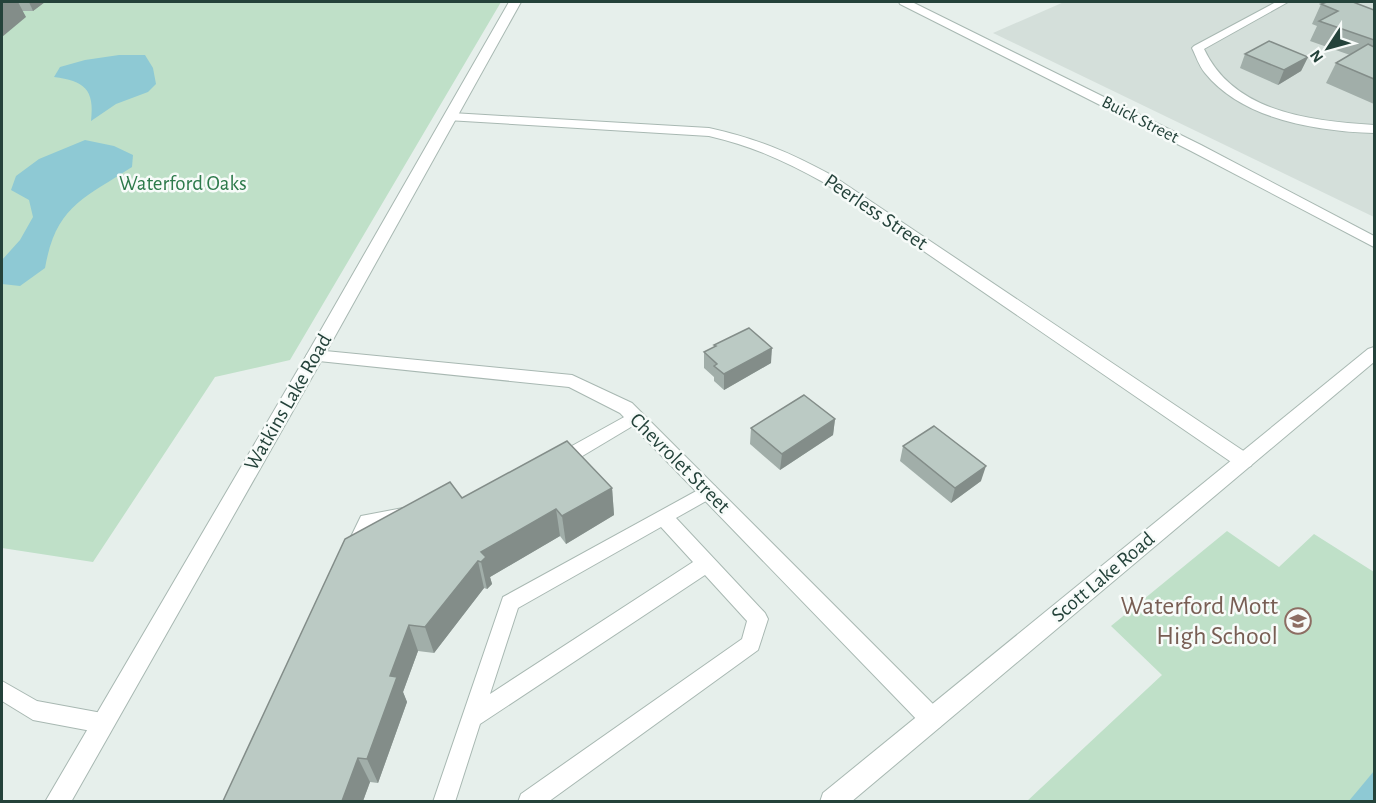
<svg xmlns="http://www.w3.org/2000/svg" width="1376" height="803" font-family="'Alegreya Sans',sans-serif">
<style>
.built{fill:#d4dfda}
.green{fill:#bfe0c8}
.water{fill:#8ec9d4}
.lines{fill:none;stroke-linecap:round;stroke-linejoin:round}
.service-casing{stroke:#a8b8b2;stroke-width:2}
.minor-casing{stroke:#a8b8b2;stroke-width:2}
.tertiary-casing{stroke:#a8b8b2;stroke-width:2}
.service{fill:#fff;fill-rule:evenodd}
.minor{fill:#fff;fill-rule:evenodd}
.tertiary{fill:#fff;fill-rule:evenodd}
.wall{fill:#a1aea9}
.shaded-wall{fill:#838d89}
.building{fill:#bbcac4;stroke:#838d89;stroke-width:1.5}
.labels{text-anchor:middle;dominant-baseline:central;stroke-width:5;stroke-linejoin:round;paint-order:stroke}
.far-street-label{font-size:18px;fill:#24423a;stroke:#f7fbf9}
.park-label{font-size:21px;fill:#2d7a4b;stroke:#f7fbf9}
.street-label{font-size:21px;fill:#24423a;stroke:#f7fbf9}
.near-education-label{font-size:26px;fill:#785e54;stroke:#f7fbf9;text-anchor:end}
</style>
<rect width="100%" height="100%" fill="#e6efeb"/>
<!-- built -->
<path class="built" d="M1064,2h310v215l-381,-184z"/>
<!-- green -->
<g class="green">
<path d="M2,2h499l-211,358 -75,17 -122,185 -91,-14z"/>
<path d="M1227,531l52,36 35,-33 60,38v229l-348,1 136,-127 -51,-49z"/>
</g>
<!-- water -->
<g class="water">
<path d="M119,55h26l8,13 3,16 -8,8 -32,12 -25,17c4,-32 -7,-40 -37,-44l6,-10 25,-7z"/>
<path d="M85,140l29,6 19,9 -1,12c-49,32 -76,39 -87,101l-25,18 -18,-2v-24l18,-20 13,-23 -4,-17 -18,-10 5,-14 23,-17z"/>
<path d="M1374,771v30h-25z"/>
</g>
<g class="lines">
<!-- service casing -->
<g class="service-casing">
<g id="service">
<path d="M1276,2h12l-84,47c30,64 107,72 170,76v8c-57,-2 -131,-13 -169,-60 -6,-7 -9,-17 -13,-25l2,-2z"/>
<path d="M635,411l6,2 2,4 -2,4 -77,46 -6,2 -6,-2 -3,-5 3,-5z"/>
<path d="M709,484l6,2 3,5 -3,5 -39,22 89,95 3,6 -10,31 -210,152h-30l3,-8 221,-155 5,-18 -42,-46 -225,149 -25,78h-22l70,-205zM661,527l32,35 -203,132 28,-86z"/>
<path d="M403,508l6,2 3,5 -3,5 -36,7 -12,27 -7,3 -7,-3 -2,-5 16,-33z"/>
<path d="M2,681l35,20 65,12 8,3 3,7 -3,7 -8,3 -69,-13 -31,-19z"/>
</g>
</g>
<!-- minor casing -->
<g class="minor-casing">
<g id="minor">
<path d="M899,2h13l289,143 173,91v11l-183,-96 -291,-147z"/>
<path d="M452,113l257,15c49,11 80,24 124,48l418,280 2,5 -2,5 -7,2 -7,-2 -414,-284c-38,-21 -71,-36 -114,-46l-262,-16 -2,-3 2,-3z"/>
<path d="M315,350l257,25 60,28 308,308 4,8 -4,8 -8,3 -8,-3 -304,-314 -51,-26 -260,-27 -3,-4 3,-4z"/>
</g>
</g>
<!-- tertiary casing -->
<g class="tertiary-casing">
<g id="tertiary">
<path d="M509,2h12l-197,354 -253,446h-26l261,-446z"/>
<path d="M1374,347v15l-523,440h-31l3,-9 545,-444z"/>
</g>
</g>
<!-- service -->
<use href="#service" class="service"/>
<!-- minor -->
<use href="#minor" class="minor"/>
<!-- tertiary -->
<use href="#tertiary" class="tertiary"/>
</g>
<!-- wall -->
<g class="wall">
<path d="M2,2h43l-12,9h-11l4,6z"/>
<path d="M1321,4l53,6v94l-48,-21 10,-20 14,-8 -40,-14 7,-15 -5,-2z"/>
<path d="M1245,54l63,3 -7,14 -23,14 -38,-17z"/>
<path d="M714,345l57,18 -47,27 -10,-9v-4l-10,-9v-16l10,-5z"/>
<path d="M835,419l-2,16 -53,35 -30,-26 1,-16z"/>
<path d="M903,446l78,35 -30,22 -51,-42z"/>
<path d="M612,488l2,27 -48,29 -6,-8 -70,41 2,7 -5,5 -3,-1 -50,65 -16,-2 -15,41 4,10 -29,81 -8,-1 -7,19h-140l239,-303z"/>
</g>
<!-- shaded-wall -->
<g class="shaded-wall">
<path d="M3,2h15l8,15 -24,20v-34z"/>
<path d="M29,2h16l-12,9z"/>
<path d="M1308,57l-7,14 -23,14 6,-15z"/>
<path d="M772,348l-1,15 -47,27v-16z"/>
<path d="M835,419l-2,16 -53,35 2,-16z"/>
<path d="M986,466l-5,15 -30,22 4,-15z"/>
<path d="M612,488l2,27 -48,29 -4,-28z"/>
<path d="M556,509l4,27 -70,41 2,7 -5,5 -6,-27v-10z"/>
<path d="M478,561l6,27 -50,65 -9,-26z"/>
<path d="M409,625l9,26 -15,41 4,10 -29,81 -11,-24 23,-83z"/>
<path d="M358,758l12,24 -7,19h-21z"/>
</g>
<!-- building -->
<g class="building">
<path d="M1327,2h26l21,8v30l-55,-19 19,-10 -17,-7z"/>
<path d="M1269,41l39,16 -24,13 -39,-16z"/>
<path d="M1368,44l6,3v32l-38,-16z"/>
<path d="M749,328l23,20 -48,26 -10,-8 3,-2 -13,-12 12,-6 -2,-1z"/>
<path d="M804,395l31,24 -53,35 -31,-26z"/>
<path d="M934,426l52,40 -31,22 -52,-42z"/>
<path d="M567,441l45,47 -50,28 -6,-7 -75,43 5,5 -5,5 -3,-1 -53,66 -16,-2 -19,51 7,1 -30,82 -9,-1 -16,43h-119l122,-262 105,-57 12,16z"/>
</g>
<!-- icons -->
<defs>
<g id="school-ring" transform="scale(1.35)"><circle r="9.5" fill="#f7fbf9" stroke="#8d6e63" stroke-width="1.5"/><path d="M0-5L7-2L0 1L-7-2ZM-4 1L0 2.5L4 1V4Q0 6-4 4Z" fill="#8d6e63"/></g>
</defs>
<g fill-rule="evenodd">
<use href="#school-ring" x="1298" y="621"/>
</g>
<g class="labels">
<!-- far-street labels -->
<g class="far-street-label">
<text transform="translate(1140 120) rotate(27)">Buick Street</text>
</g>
<!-- park labels -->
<g class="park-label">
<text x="183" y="183">Waterford Oaks</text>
</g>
<!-- street labels -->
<g class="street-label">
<text transform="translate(876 212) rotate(34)">Peerless Street</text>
<text transform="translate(288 402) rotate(-60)">Watkins Lake Road</text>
<text transform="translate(680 463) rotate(45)">Chevrolet Street</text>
<text transform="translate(1103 577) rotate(-40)">Scott Lake Road</text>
</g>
<!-- near-education labels -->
<g class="near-education-label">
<text x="1278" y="606">Waterford Mott<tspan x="1278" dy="30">High School</tspan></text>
</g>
</g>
<!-- border -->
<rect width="1376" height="803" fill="none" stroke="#24423a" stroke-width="6"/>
<!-- north arrow -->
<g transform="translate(1328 48) rotate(234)" stroke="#f7fbf9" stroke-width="4.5" paint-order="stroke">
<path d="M0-4.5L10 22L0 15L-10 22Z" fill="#24423a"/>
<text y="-9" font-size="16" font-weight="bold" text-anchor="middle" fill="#24423a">N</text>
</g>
</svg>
